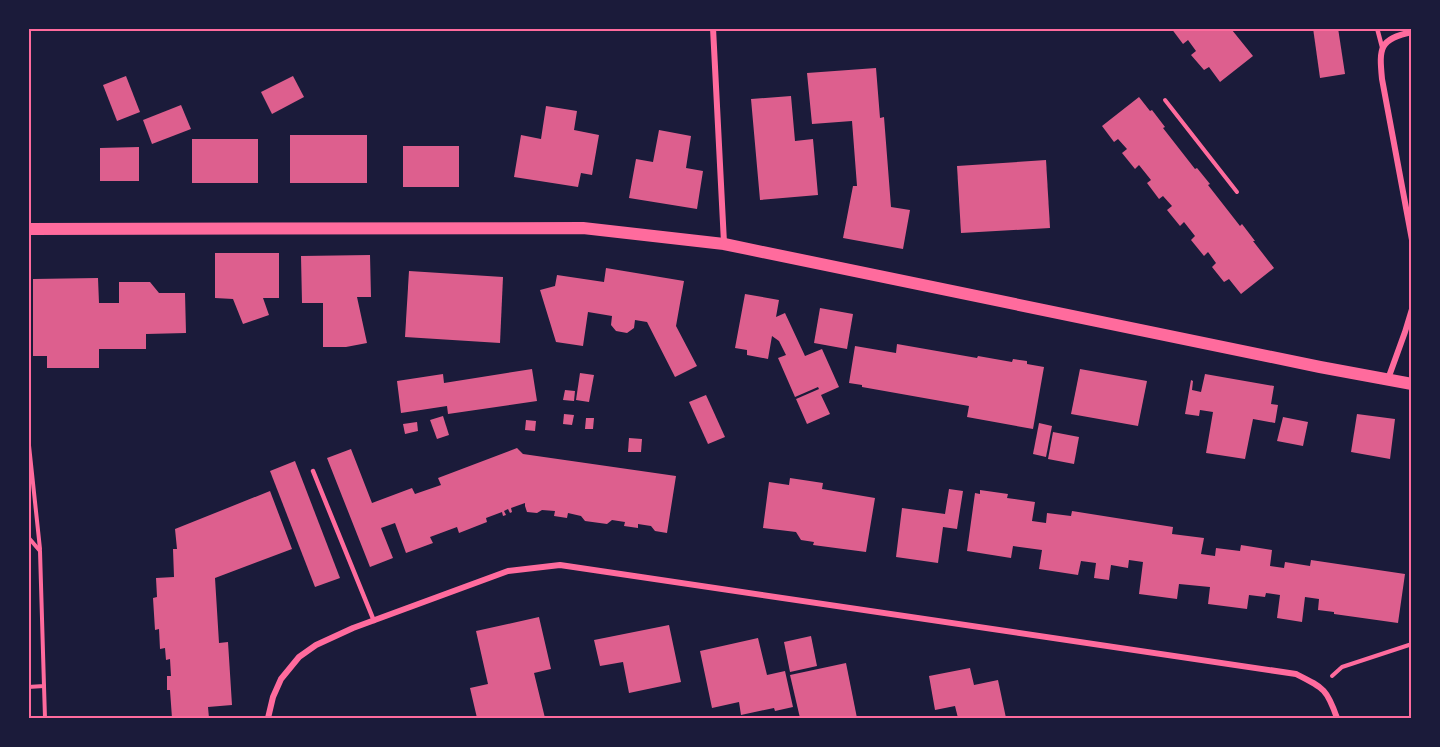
<svg xmlns="http://www.w3.org/2000/svg" width="1440" height="747" font-family="Montserrat,sans-serif">
<style>
.building{fill:#dd5f8e}
.lines{fill:none;stroke-linecap:round;stroke-linejoin:round}
.path{stroke:#ff6b9d;stroke-width:4}
.service{stroke:#ff6b9d;stroke-width:4.5}
.minor{stroke:#ff6b9d;stroke-width:6}
.secondary{stroke:#ff6b9d;stroke-width:12}
.neatline{fill:none;stroke:#ff6b9d;stroke-width:2}
</style>
<rect width="100%" height="100%" fill="#1b1b3a"/>
<!-- building -->
<g class="building">
<path d="M1171,28h63l-2,2 21,26 -33,26 -11,-15 -5,3 -13,-15 5,-4 -8,-11 -5,4z"/>
<path d="M1313,28h25l7,46 -25,4z"/>
<path d="M876,68l4,50 4,-1 7,90 19,3 -7,39 -60,-11 10,-52h4l-5,-65 -40,3 -5,-51z"/>
<path d="M126,76l14,36 -23,9 -14,-36z"/>
<path d="M293,76l11,21 -32,17 -11,-22z"/>
<path d="M791,96l4,45 18,-2 5,56 -58,5 -9,-101z"/>
<path d="M1139,97l11,14 2,-1 13,17 -2,1 32,41 2,-1 13,16 -2,1 32,41 2,-2 13,17h-2l21,27 -33,26 -12,-15 -5,3 -12,-15 4,-4 -8,-11 -4,4 -13,-16 4,-4 -11,-14 -4,4 -13,-16 5,-4 -9,-10 -4,3 -12,-16 4,-3 -12,-15 -4,4 -13,-16 5,-4 -9,-10 -4,3 -12,-16z"/>
<path d="M181,105l10,24 -39,15 -9,-24z"/>
<path d="M546,106l31,5 -3,19 25,5 -7,40 -11,-2 -3,14 -64,-10 7,-42 20,4z"/>
<path d="M659,130l32,6 -5,32 17,3 -6,38 -68,-11 7,-39 17,3z"/>
<rect x="290" y="135" width="77" height="48"/>
<rect x="192" y="139" width="66" height="44"/>
<rect x="403" y="146" width="56" height="41"/>
<path d="M139,147v34h-39v-33z"/>
<path d="M1046,160l4,68 -89,5 -4,-67z"/>
<path d="M215,253h64v45h-16l6,17 -26,9 -10,-25 -18,-1z"/>
<path d="M370,255l1,42h-14l10,46 -21,4h-23v-44h-21l-1,-47z"/>
<path d="M606,268l78,13 -8,45 21,40 -22,11 -28,-55 -12,-2 -1,8 -7,5 -11,-2 -5,-6 1,-9 -24,-4 -5,34 -27,-4 -16,-52 15,-4 2,-11 47,7z"/>
<path d="M409,271l94,6 -3,66 -95,-6z"/>
<path d="M98,278l1,25h20v-21h31l9,11h26l1,40 -40,1v15h-47v19h-52v-12h-14v-77z"/>
<path d="M745,294l34,6 -3,17 9,-4 20,43 17,-7 17,38 -18,8 9,19 -23,10 -11,-25 23,-10 -1,-2 -23,10 -17,-39 8,-3 -7,-14 -7,-5 -4,23 -21,-4v-5l-12,-2z"/>
<path d="M820,308l33,6 -6,35 -33,-6z"/>
<path d="M897,344l80,14 1,-2 34,6 1,-3 14,2v3l17,3 -11,62 -66,-12 2,-11 -107,-19v-2l-13,-2 6,-37 41,7z"/>
<path d="M532,369l5,32 -89,13 -1,-8 -46,7 -4,-32 46,-7 1,9z"/>
<path d="M1080,369l67,12 -9,45 -67,-12z"/>
<path d="M580,373l14,2 -5,27 -13,-2z"/>
<path d="M1205,374l69,12 -3,18 7,1 -3,18 -22,-4 -8,40 -39,-6 7,-41 -13,-2 -1,6 -14,-2 6,-34 2,1 -1,9 9,2z"/>
<path d="M565,390l10,1 -1,10 -11,-1z"/>
<path d="M706,395l19,42 -17,7 -19,-42z"/>
<path d="M564,414l10,1 -2,10 -9,-1z"/>
<path d="M1357,414l38,5 -5,40 -39,-7z"/>
<path d="M443,416l6,19 -12,4 -7,-19z"/>
<path d="M1283,417l25,5 -5,24 -26,-5z"/>
<path d="M586,418h8l-1,11h-8z"/>
<path d="M526,420l10,1 -1,10 -10,-1z"/>
<path d="M417,422l1,9 -13,3 -2,-10z"/>
<path d="M1039,423l13,3 -6,31 -13,-3z"/>
<path d="M1053,432l26,5 -5,27 -26,-5z"/>
<path d="M629,438l13,1 -1,13h-13z"/>
<path d="M517,448l6,6 153,22 -9,57 -12,-2 -4,-5 -13,-2v4l-14,-2 1,-4 -13,-2 -5,4 -22,-3 -4,-5 -13,-3 -1,5 -13,-2 1,-5 -13,-1 -5,3 -10,-1 -2,-6v-3l-14,5 1,4 -2,1 -2,-4 -4,2 2,4 -3,1 -1,-4 -16,6 1,4 -28,11 -2,-6 -27,10 3,6 -27,10 -11,-30 -14,5 12,30 -23,9 -43,-109 24,-9 21,54 40,-15 3,6 26,-9 -3,-7z"/>
<path d="M295,461l45,117 -25,9 -45,-116z"/>
<path d="M790,478l33,5 -1,6 53,9 -9,54 -53,-7 1,-3 -13,-2 -5,-8 -33,-4 6,-46 20,3z"/>
<path d="M949,489l14,2 -6,38 -14,-2 -5,36 -42,-6 6,-49 43,6z"/>
<path d="M980,490l28,4 -1,4 28,4 -3,19 14,2 1,-10 24,3 1,-5 101,16 -1,7 32,4 -3,16 14,2 1,-8 24,3 1,-6 31,5 -2,16 14,2 1,-6 25,4 1,-6 94,14 -7,49 -64,-9v-2l-16,-2 1,-11 -14,-2 -3,25 -25,-4 3,-23 -14,-2 -1,4 -16,-2 -2,14 -39,-5 2,-17 -31,-3 -2,15 -38,-5 4,-32 -14,-2 -1,8 -17,-3 -2,15 -15,-2 2,-15 -15,-2 -3,14 -39,-6 3,-19 -29,-4 -2,12 -44,-7 8,-58 5,1z"/>
<path d="M270,491l22,58 -77,29 4,65 9,-1 4,63 -24,2 1,11h-37l-2,-28h-3v-14h4l-1,-17 -4,1 -1,-12 -5,1 -1,-20 -4,1 -2,-32 4,-1 -1,-19 18,-1 -1,-28h4l-2,-20z"/>
<path d="M539,617l12,52 -17,4 11,45h-68l-7,-30 18,-4 -12,-53z"/>
<path d="M669,625l12,57 -52,11 -6,-31 -23,4 -6,-26z"/>
<path d="M811,636l6,30 -27,6 -6,-30z"/>
<path d="M758,638l9,37 18,-4 8,36 -18,4 -1,-3 -33,7 -2,-13 -27,6 -12,-57z"/>
<path d="M846,663l11,55h-57l-10,-43z"/>
<path d="M970,668l4,17 24,-5 8,38h-48l-3,-12 -20,4 -6,-34z"/>
</g>
<g class="lines">
<!-- path -->
<g class="path">
<path d="M1165,100l72,92"/>
<path d="M28,436l12,113"/>
<path d="M28,537l12,14 4,135 -16,1"/>
<path d="M1332,676l10,-9 70,-23"/>
<path d="M44,686l1,32"/>
</g>
<!-- service -->
<g class="service">
<path d="M1377,28l5,19"/>
<path d="M313,471l61,150"/>
</g>
<!-- minor -->
<g class="minor">
<path d="M713,28l11,215"/>
<path d="M1412,32c-33,7 -33,16 -30,47l30,161"/>
<path d="M1388,379l17,-47 7,-23"/>
<path d="M268,718l5,-21 8,-18 18,-22 17,-12 37,-17 155,-57 52,-6 736,109c28,14 31,15 41,44"/>
</g>
<!-- secondary -->
<path class="secondary" d="M28,229l555,-1 141,16 596,123 92,17"/>
</g>
<!-- border -->
<rect width="1440" height="747" fill="none" stroke="#1b1b3a" stroke-width="60"/>
<rect x="30" y="30" width="1380" height="687" class="neatline"/>
</svg>
